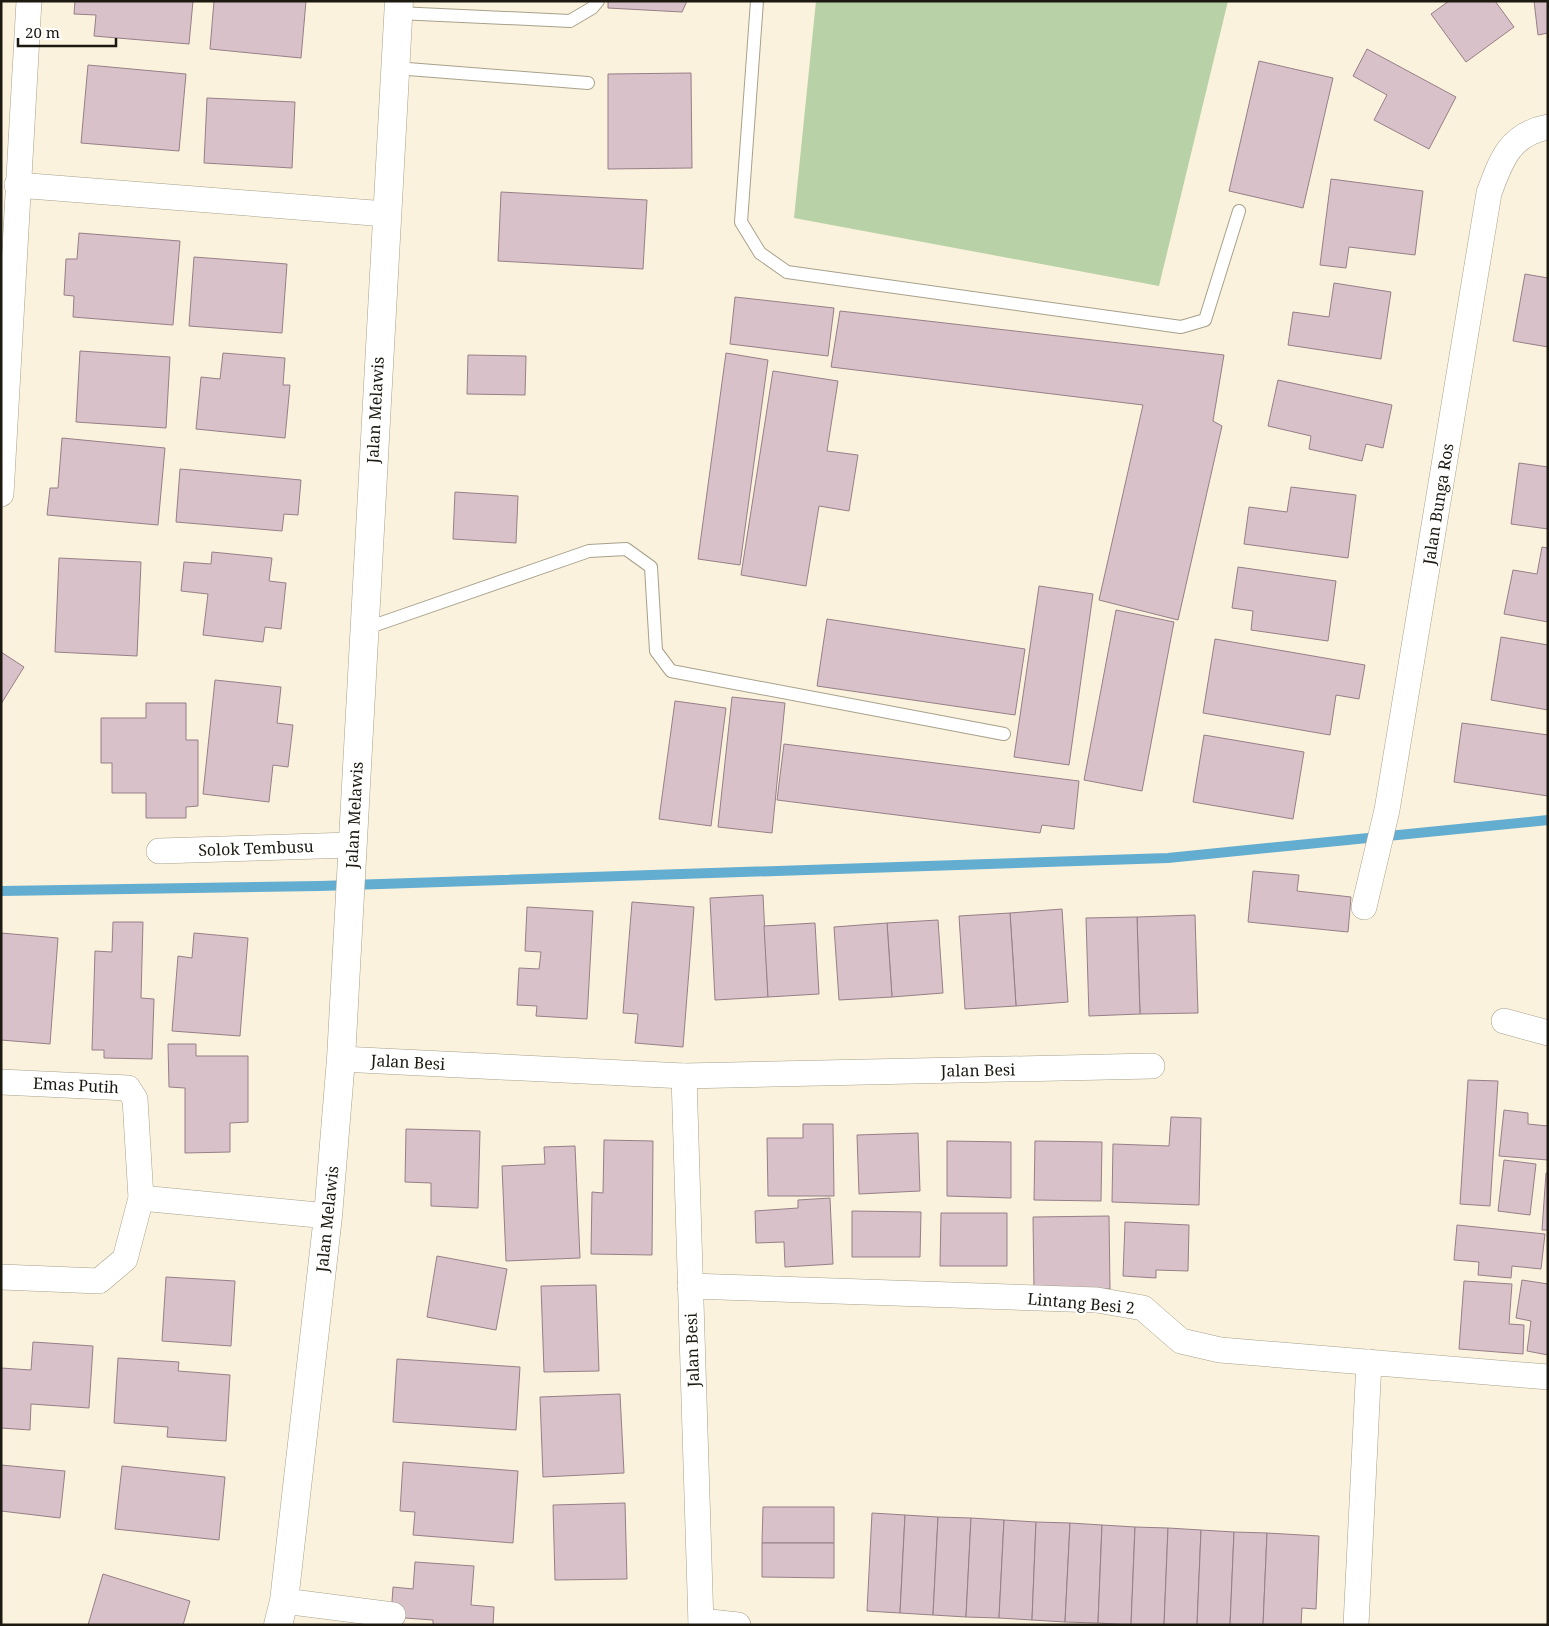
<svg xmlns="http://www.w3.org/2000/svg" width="1549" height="1626" font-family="'Noto Serif',serif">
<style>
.green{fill:#b8d1a6}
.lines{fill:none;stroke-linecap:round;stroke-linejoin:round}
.stream{stroke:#63add0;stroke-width:10}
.building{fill:#d9c1ca;stroke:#967f87}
.service-casing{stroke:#a7a08b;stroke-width:14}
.minor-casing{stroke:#a7a08b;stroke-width:26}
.tertiary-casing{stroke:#a7a08b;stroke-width:29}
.service{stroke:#fff;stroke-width:12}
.minor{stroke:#fff;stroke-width:25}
.tertiary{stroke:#fff;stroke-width:28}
.labels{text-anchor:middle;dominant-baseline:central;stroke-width:4;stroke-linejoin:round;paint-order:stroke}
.street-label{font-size:16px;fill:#1c1911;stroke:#fff}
</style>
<rect width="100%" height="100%" fill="#faf2dc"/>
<!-- green -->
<path class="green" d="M816,1h412l-69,285 -365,-68z"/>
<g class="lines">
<!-- stream -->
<path class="stream" d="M1,891l319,-5 848,-28 380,-38"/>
</g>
<!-- building -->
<g class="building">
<path d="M75,1h118l-4,43 -95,-8 2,-21 -22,-1z"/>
<path d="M214,1h92l-5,57 -91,-9z"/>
<path d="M608,1h79l-5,11 -74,-4z"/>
<path d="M1449,1h46l19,26 -48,35 -35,-48z"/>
<path d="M1534,1h14v32l-10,2z"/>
<path d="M1367,49l89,48 -27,52 -55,-29 13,-25 -34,-19z"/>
<path d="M1259,61l74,17 -30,130 -74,-17z"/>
<path d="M88,65l98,9 -7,77 -98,-8z"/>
<path d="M691,73l1,95 -84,1v-95z"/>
<path d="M207,98l88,4 -3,66 -88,-5z"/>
<path d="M1331,179l92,12 -8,64 -66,-8 -3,21 -26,-3z"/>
<path d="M501,192l146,8 -4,69 -145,-8z"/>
<path d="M79,233l101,8 -7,84 -100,-8 1,-21 -10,-1 2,-36h11z"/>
<path d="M194,257l93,7 -5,69 -93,-7z"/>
<path d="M1525,274l23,4v69l-35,-6z"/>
<path d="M1334,283l57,9 -10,67 -93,-14 5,-33 36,5z"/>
<path d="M735,297l99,11 -6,48 -98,-12z"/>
<path d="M840,311l384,44 -11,66 9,5 -44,194 -79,-20 44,-195 -312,-38z"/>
<path d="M80,351l90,6 -4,71 -90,-6z"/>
<path d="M223,353l62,5 -2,27h7l-5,53 -89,-9 5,-52 19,2z"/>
<path d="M726,353l42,7 -28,205 -42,-6z"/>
<path d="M468,355l58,1 -1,39 -58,-1z"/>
<path d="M773,371l65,10 -11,70 31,4 -9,56 -30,-5 -13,80 -65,-11z"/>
<path d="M1278,380l114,25 -9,43 -17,-4 -4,17 -53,-12 2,-13 -43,-10z"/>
<path d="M62,438l103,10 -7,77 -111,-10 3,-27h8z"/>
<path d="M1519,463l29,4v62l-37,-5z"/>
<path d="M180,469l121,11 -3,35 -14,-1 -2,17 -106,-9z"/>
<path d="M1291,487l65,8 -8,63 -104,-14 5,-37 38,5z"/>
<path d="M455,492l63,4 -2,47 -63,-4z"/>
<path d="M1542,547l6,1v74l-44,-8 9,-44 24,4z"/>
<path d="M212,552l60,6 -3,23 17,2 -5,46 -16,-2 -2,15 -60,-7 5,-41 -27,-3 3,-29 27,2z"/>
<path d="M59,558l82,4 -4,94 -82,-4z"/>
<path d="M1238,567l98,14 -8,60 -77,-11 2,-19 -21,-3z"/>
<path d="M1039,586l54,8 -24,171 -55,-8z"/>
<path d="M1116,610l58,12 -32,169 -58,-11z"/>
<path d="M827,619l198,30 -10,66 -198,-29z"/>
<path d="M1501,637l47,8v65l-57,-10z"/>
<path d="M1215,639l150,26 -6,34 -23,-4 -6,40 -127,-22z"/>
<path d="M1,652l23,15 -23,37z"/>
<path d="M215,680l66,7 -4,36 16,2 -5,42 -15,-2 -4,37 -66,-8z"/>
<path d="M732,697l53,6 -13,130 -54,-6z"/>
<path d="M675,701l51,7 -15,118 -52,-7z"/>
<path d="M146,703h40v37h12v66l-12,1v11h-40v-25h-34v-30h-11v-45h45z"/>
<path d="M1462,723l86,12v61l-94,-14z"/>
<path d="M1204,735l100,17 -11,67 -100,-17z"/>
<path d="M784,744l295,37 -5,48 -32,-4 -2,8 -263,-33z"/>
<path d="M1253,871l46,4 -2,16 54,6 -3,35 -100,-10z"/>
<path d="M763,895l5,102 -53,3 -5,-102z"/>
<path d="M632,902l62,5 -11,140 -48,-4 3,-29 -15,-1z"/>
<path d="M527,907l66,4 -6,108 -51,-3 1,-10 -20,-1 2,-37 20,1 2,-17 -16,-1z"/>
<path d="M1062,909l6,93 -52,4 -6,-93z"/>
<path d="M1010,913l6,93 -51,3 -6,-93z"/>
<path d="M1195,915l3,98 -58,1 -3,-97z"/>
<path d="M1137,917l3,97 -51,2 -3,-98z"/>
<path d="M938,920l5,73 -51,4 -5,-74z"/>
<path d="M113,922h30l-2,76 13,1 -2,60 -48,-1v-8h-12l3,-99 17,1z"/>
<path d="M815,923l4,71 -51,3 -4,-71z"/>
<path d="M887,923l5,74 -53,3 -5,-73z"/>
<path d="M1,933l57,5 -8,106 -49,-4z"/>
<path d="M194,933l54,5 -8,98 -68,-5 6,-75 14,2z"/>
<path d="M168,1044h28v12h52v66l-18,1v29l-45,1v-65l-16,-1z"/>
<path d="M1468,1080l30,1 -8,125 -30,-2z"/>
<path d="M1504,1110l24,3v11l20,2v34l-49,-4z"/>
<path d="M1171,1117l30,1 -2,87 -87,-3 1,-58 56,2z"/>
<path d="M803,1124h30l1,72h-66l-1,-58h36z"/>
<path d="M406,1129l74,2 -2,77 -47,-2v-23l-26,-1z"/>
<path d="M918,1133l2,58 -61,3 -2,-59z"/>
<path d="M604,1140l49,1 -1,114 -61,-1 1,-62 11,1z"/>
<path d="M947,1141l64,1v56l-64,-2z"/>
<path d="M1035,1141l67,1 -1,59 -67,-1z"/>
<path d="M575,1146l5,112 -74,3 -4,-95 43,-2 -1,-17z"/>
<path d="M1504,1160l32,4 -6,51 -32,-4z"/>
<path d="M1546,1173h2v57h-6z"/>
<path d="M830,1198l3,66 -48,3 -1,-25 -28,1 -1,-32 43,-3v-8z"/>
<path d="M852,1211l69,1 -1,45h-68z"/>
<path d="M941,1213h66v53h-67z"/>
<path d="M1109,1216l1,73 -76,1 -1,-73z"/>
<path d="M1125,1222l64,3 -1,46 -32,-1v8l-33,-2z"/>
<path d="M1457,1225l88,9 -4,35 -29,-3 -1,12 -33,-3 1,-13 -25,-2z"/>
<path d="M437,1256l70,13 -11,61 -69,-13z"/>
<path d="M166,1277l69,4 -4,65 -69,-5z"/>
<path d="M1522,1280l26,4v71l-21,-4 4,-30 -15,-3z"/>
<path d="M1464,1281l48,3 -3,40 15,1 -1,29 -64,-5z"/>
<path d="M596,1285l3,86 -55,1 -3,-86z"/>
<path d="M33,1342l60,4 -4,62 -58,-4 -1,26 -29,-2v-60l30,2z"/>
<path d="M118,1358l61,4 -1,9 52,4 -4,66 -59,-4 1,-10 -54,-4z"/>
<path d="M397,1359l123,8 -4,63 -123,-8z"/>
<path d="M620,1394l4,79 -81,4 -3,-80z"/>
<path d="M403,1462l115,9 -5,72 -100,-8 2,-23 -15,-1z"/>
<path d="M1,1465l64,6 -5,47 -59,-7z"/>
<path d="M122,1466l103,11 -6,63 -104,-11z"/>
<path d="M625,1503l2,76 -72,1 -2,-75z"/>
<path d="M763,1507h71v36h-72z"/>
<path d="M872,1513l33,2 -5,98 -33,-2z"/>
<path d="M905,1515l33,2 -5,98 -33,-2z"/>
<path d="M938,1517l33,1 -5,99 -33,-2z"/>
<path d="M971,1518l33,2 -5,98 -33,-1z"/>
<path d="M1004,1520l32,2 -4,98 -33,-2z"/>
<path d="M1036,1522l34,1 -5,99 -33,-2z"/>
<path d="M1070,1523l32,2 -4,98 -33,-1z"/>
<path d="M1102,1525l33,2 -4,98 -33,-2z"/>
<path d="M1135,1527l33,1 -4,97h-33z"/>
<path d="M1168,1528l33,2 -4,95h-33z"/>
<path d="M1201,1530l33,2 -4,93h-33z"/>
<path d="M1234,1532l33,1 -4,92h-33z"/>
<path d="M1267,1533l52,3 -3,73 -14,-1 -1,17h-38z"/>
<path d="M762,1543h72v35l-72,-1z"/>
<path d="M415,1562l59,4 -3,39 23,2 -1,18h-60v-5l-42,-3 2,-30 20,2z"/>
<path d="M103,1574l87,27 -7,24h-95z"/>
</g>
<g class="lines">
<!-- service casing -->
<g class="service-casing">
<g id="service">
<path d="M757,1l-16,221 19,31 27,19 394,55 24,-7 34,-109"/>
<path d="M398,13l172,8 22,-13 6,-7"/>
<path d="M395,68l193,15"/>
<path d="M364,629l225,-78 37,-2 25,18 5,84 15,20 333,63"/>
</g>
</g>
<!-- minor casing -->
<g class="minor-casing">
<g id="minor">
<path d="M17,185l369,29"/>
<path d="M1,494l28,-493"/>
<path d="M159,851l193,-6"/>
<path d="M1364,907l23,-97 102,-617c12,-33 21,-59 59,-66"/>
<path d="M1504,1021l44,12"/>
<path d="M341,1059l343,17 468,-10"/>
<path d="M684,1076l17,549"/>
<path d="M1,1082l127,6 7,11 6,99 -16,61 -26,22 -98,-4"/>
<path d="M141,1198l187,18"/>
<path d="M690,1286l407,14 46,8 38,33 39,9 328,27"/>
<path d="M284,1601l109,14"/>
<path d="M701,1621l37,4"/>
<path d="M1356,1625l13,-263"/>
</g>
</g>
<!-- tertiary casing -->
<g class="tertiary-casing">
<path id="tertiary" d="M278,1625l6,-24 44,-385 13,-157 58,-1058"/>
</g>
<!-- service -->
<use href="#service" class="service"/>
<!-- minor -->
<use href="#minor" class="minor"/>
<!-- tertiary -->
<use href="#tertiary" class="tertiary"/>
</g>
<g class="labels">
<!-- street labels -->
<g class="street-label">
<text transform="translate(375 410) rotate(-87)">Jalan Melawis</text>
<text transform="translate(1438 504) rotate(-81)">Jalan Bunga Ros</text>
<text transform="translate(354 815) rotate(-87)">Jalan Melawis</text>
<text transform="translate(256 848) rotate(-2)">Solok Tembusu</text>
<text transform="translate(408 1062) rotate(3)">Jalan Besi</text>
<text transform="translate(978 1070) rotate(-1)">Jalan Besi</text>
<text transform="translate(76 1085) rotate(3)">Emas Putih</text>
<text transform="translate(327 1219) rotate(-84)">Jalan Melawis</text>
<text transform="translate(1081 1303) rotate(5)">Lintang Besi 2</text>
<text transform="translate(692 1350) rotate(-92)">Jalan Besi</text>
</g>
</g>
<!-- border -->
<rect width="1549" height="1626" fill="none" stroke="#1c1911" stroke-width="5"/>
<!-- scale -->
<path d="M18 38v8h98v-8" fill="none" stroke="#1c1911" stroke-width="2.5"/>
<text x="25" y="38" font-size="15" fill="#1c1911" stroke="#ffffff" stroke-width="4" paint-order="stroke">20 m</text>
</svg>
